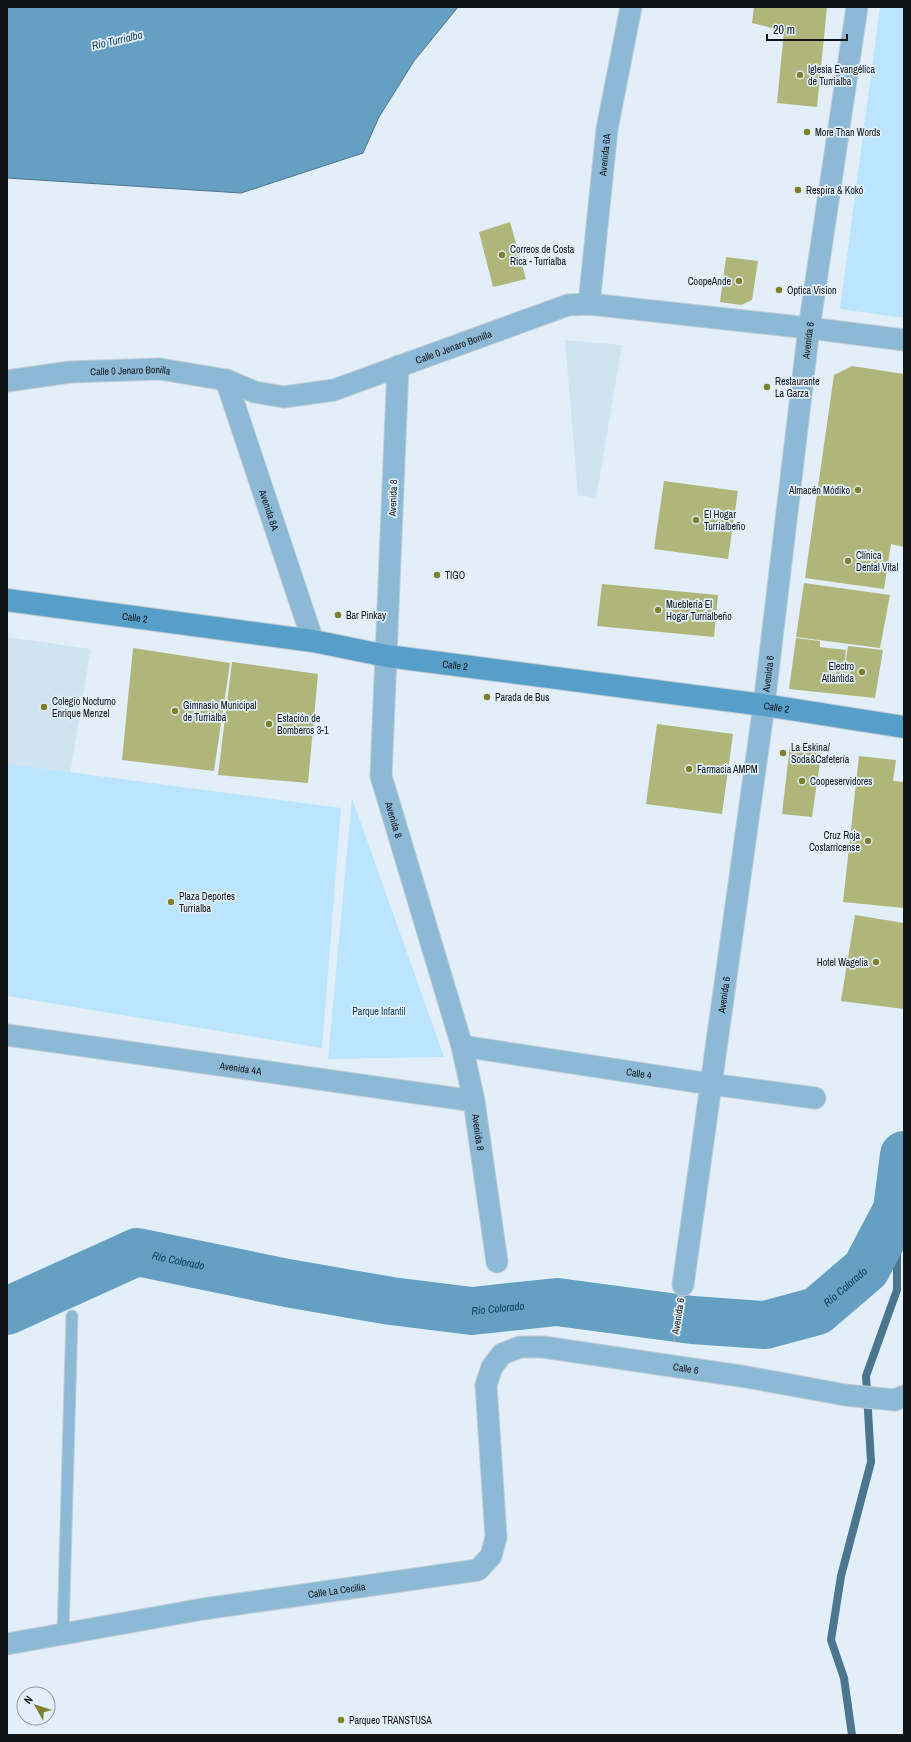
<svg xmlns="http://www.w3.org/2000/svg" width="911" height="1742" font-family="'Archivo Narrow',sans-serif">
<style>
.built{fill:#cfe4f1}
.green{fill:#bbe4fe}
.water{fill:#659fc2;stroke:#4c758f}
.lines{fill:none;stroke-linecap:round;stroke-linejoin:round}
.stream{stroke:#4c758f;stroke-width:8}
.river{stroke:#659fc2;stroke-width:48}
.building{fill:#b0b579}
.lane-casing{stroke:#c0ccd4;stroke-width:13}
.street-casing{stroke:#c0ccd4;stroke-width:23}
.secondary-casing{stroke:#c0ccd4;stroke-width:24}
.path{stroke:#9da7ae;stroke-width:2.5;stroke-dasharray:3 2;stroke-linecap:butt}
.lane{stroke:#8cb9d6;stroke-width:11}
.street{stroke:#8cb9d6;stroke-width:21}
.secondary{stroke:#579fc9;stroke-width:22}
.poi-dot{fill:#7d812b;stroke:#e2eff8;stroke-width:1.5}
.labels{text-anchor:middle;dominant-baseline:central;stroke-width:3.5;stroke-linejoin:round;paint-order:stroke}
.poi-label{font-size:10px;fill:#101417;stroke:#e2eff8;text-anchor:start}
.street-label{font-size:10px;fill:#101417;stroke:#e2eff8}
.park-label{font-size:10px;fill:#0d3e56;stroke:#e2eff8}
.water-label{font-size:11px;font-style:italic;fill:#0b3c55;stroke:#e2eff8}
</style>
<rect width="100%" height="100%" fill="#e2eff8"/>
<!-- built -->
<g class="built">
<path d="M565,340l57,5 -26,154 -18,-4z"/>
<path d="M7,637l84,12 -21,125 -63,-9z"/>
</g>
<!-- green -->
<g class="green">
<path d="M880,7h24v311l-64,-9z"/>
<path d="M7,764l334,44 -19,240 -315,-52z"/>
<path d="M352,798l92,259 -116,2z"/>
</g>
<!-- water -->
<path class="water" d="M7,7h451l-44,54 -35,56 -16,36 -122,40 -234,-15z"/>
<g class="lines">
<!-- stream -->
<path class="stream" d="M852,1735l-8,-57 -13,-38 10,-64 30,-114 -5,-86 31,-86v-80"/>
<!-- river -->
<path class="river" id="s1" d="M7,1311l130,-59 150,31 104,18 81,10 85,-9 135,18 73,5 52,-14 49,-42 31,-59 7,-55"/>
</g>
<!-- building -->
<g class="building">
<path d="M754,7h73l-10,100 -40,-4 7,-72 -32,-8z"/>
<path d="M510,222l16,57 -33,8 -14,-55z"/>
<path d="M726,257l32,4 -6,39 -11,5 -21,-3z"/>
<path d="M852,366l52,8v173l-13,-3 -7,45 -79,-11 29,-203z"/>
<path d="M664,481l74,10 -10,68 -74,-10z"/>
<path d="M804,583l86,12 -10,53 -84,-11z"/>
<path d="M602,584l116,11 -4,42 -117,-11z"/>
<path d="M796,638l24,3v6l26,3 -4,32 6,-36 35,4 -8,48 -86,-9z"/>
<path d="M133,648l97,15 -16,108 -92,-11z"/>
<path d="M232,662l86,12 -10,109 -90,-8z"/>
<path d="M657,724l76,10 -11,80 -76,-10z"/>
<path d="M790,745l32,4 -10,68 -30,-3z"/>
<path d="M859,756l37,4 -3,21 11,1v126l-61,-6z"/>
<path d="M855,915l49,8v86l-63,-8z"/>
</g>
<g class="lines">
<!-- lane casing -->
<g class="lane-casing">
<path id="lane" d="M63,1634l9,-318"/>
</g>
<!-- street casing -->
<g class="street-casing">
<g id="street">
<path id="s2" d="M589,304l18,-175 24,-122"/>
<path id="s3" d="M398,366l-17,410 81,270 12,55 23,161"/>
<path id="s4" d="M226,380l87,261"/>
<path id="s5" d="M7,381l63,-9 90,-3 66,11 29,12 29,5 50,-7 234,-85 21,-1 220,24 95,12"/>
<path id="s6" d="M7,1035l467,66"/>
<path id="s7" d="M462,1046l248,38 105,14"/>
<path id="s8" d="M683,1285l81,-580 45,-377 48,-321"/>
<path id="s9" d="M7,1644l196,-35 275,-39 13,-14 5,-19 -10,-152 6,-18 10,-13 18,-7h23l204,30 98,18 50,5 9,-4"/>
</g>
</g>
<!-- secondary casing -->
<g class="secondary-casing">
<g id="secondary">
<path id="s10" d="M7,600l306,41 74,15 377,49 140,22"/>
</g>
</g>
<!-- path -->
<path class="path" d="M674,1342l5,-35"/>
<!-- lane -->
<use href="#lane" class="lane"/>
<!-- street -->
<use href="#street" class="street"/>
<!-- secondary -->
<use href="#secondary" class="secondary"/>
</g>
<!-- markers -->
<g class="poi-dot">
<circle cx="800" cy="75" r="4"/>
<circle cx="807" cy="132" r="4"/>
<circle cx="798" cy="190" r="4"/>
<circle cx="502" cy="255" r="4"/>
<circle cx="739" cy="281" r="4"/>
<circle cx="779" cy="290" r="4"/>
<circle cx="767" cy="387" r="4"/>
<circle cx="858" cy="490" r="4"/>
<circle cx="696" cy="520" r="4"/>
<circle cx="848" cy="561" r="4"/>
<circle cx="437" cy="575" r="4"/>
<circle cx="658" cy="610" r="4"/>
<circle cx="338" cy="615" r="4"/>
<circle cx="862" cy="672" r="4"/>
<circle cx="487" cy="697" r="4"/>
<circle cx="44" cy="707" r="4"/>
<circle cx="175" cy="711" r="4"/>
<circle cx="269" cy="724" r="4"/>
<circle cx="783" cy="753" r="4"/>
<circle cx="689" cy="769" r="4"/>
<circle cx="802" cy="781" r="4"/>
<circle cx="868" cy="841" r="4"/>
<circle cx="171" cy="902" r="4"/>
<circle cx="876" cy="962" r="4"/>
<circle cx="341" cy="1720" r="4"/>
</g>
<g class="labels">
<!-- poi labels -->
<g class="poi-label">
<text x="808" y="69">Iglesia Evangélica<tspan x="808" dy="12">de Turrialba</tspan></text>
<text x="815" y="132">More Than Words</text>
<text x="806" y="190">Respira &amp; Kokó</text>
<text x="510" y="249">Correos de Costa<tspan x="510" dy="12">Rica - Turrialba</tspan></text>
<text x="731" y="281" text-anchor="end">CoopeAnde</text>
<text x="787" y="290">Optica Vision</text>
<text x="775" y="381">Restaurante<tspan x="775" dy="12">La Garza</tspan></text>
<text x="850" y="490" text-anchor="end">Almacén Módiko</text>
<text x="704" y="514">El Hogar<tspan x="704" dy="12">Turrialbeño</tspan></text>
<text x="856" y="555">Clínica<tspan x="856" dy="12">Dental Vital</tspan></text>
<text x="445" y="575">TIGO</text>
<text x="666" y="604">Mueblería El<tspan x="666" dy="12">Hogar Turrialbeño</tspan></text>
<text x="346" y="615">Bar Pinkay</text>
<text x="854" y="666" text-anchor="end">Electro<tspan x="854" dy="12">Atlántida</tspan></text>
<text x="495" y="697">Parada de Bus</text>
<text x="52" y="701">Colegio Nocturno<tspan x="52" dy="12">Enrique Menzel</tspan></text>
<text x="183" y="705">Gimnasio Municipal<tspan x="183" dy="12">de Turrialba</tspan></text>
<text x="277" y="718">Estación de<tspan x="277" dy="12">Bomberos 3-1</tspan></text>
<text x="791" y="747">La Eskina/<tspan x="791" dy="12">Soda&amp;Cafetería</tspan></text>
<text x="697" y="769">Farmacia AMPM</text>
<text x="810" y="781">Coopeservidores</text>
<text x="860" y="835" text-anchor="end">Cruz Roja<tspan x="860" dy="12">Costarricense</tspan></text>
<text x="179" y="896">Plaza Deportes<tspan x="179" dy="12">Turrialba</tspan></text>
<text x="868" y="962" text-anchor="end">Hotel Wagelia</text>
<text x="349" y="1720">Parqueo TRANSTUSA</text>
</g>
<!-- street labels -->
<g class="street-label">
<text stroke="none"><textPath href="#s2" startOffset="150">Avenida 6A</textPath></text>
<text stroke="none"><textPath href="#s8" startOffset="953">Avenida 6</textPath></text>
<text stroke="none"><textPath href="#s5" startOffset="459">Calle 0 Jenaro Bonilla</textPath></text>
<text stroke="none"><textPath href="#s5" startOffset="124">Calle 0 Jenaro Bonilla</textPath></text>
<text transform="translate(393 498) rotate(-88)">Avenida 8</text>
<text stroke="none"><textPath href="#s4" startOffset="137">Avenida 8A</textPath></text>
<text stroke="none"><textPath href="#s10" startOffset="129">Calle 2</textPath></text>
<text stroke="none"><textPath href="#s10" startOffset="453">Calle 2</textPath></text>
<text stroke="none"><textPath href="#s8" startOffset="617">Avenida 6</textPath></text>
<text stroke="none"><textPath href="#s10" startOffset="777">Calle 2</textPath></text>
<text stroke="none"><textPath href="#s3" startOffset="456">Avenida 8</textPath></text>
<text stroke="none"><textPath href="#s8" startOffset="293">Avenida 6</textPath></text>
<text stroke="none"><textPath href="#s6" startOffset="236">Avenida 4A</textPath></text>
<text stroke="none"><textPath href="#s7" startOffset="179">Calle 4</textPath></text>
<text stroke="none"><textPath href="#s3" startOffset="780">Avenida 8</textPath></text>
<text transform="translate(678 1316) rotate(-81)">Avenida 6</text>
<text stroke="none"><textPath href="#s9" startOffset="890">Calle 6</textPath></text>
<text stroke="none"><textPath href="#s9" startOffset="334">Calle La Cecilia</textPath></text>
</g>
<!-- park labels -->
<g class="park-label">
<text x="379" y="1011">Parque Infantil</text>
</g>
<!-- water labels -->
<g class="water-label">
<text transform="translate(117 40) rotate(-13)">Río Turrialba</text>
<text stroke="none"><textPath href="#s1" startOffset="185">Río Colorado</textPath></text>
<text stroke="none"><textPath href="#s1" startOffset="869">Río Colorado</textPath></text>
<text stroke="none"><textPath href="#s1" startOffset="509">Río Colorado</textPath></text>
</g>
</g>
<!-- border -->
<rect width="911" height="1742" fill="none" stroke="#101417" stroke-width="16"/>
<!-- north arrow -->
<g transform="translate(36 1706) rotate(309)"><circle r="19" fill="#e2eff8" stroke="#8e979e"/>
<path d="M0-3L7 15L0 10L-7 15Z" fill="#7d812b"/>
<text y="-6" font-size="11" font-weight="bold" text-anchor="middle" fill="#101417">N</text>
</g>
<!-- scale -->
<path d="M767 34v6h80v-6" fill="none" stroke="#101417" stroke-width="2"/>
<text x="773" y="34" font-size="12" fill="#101417" stroke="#e2eff8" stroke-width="3" paint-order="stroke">20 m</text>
</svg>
